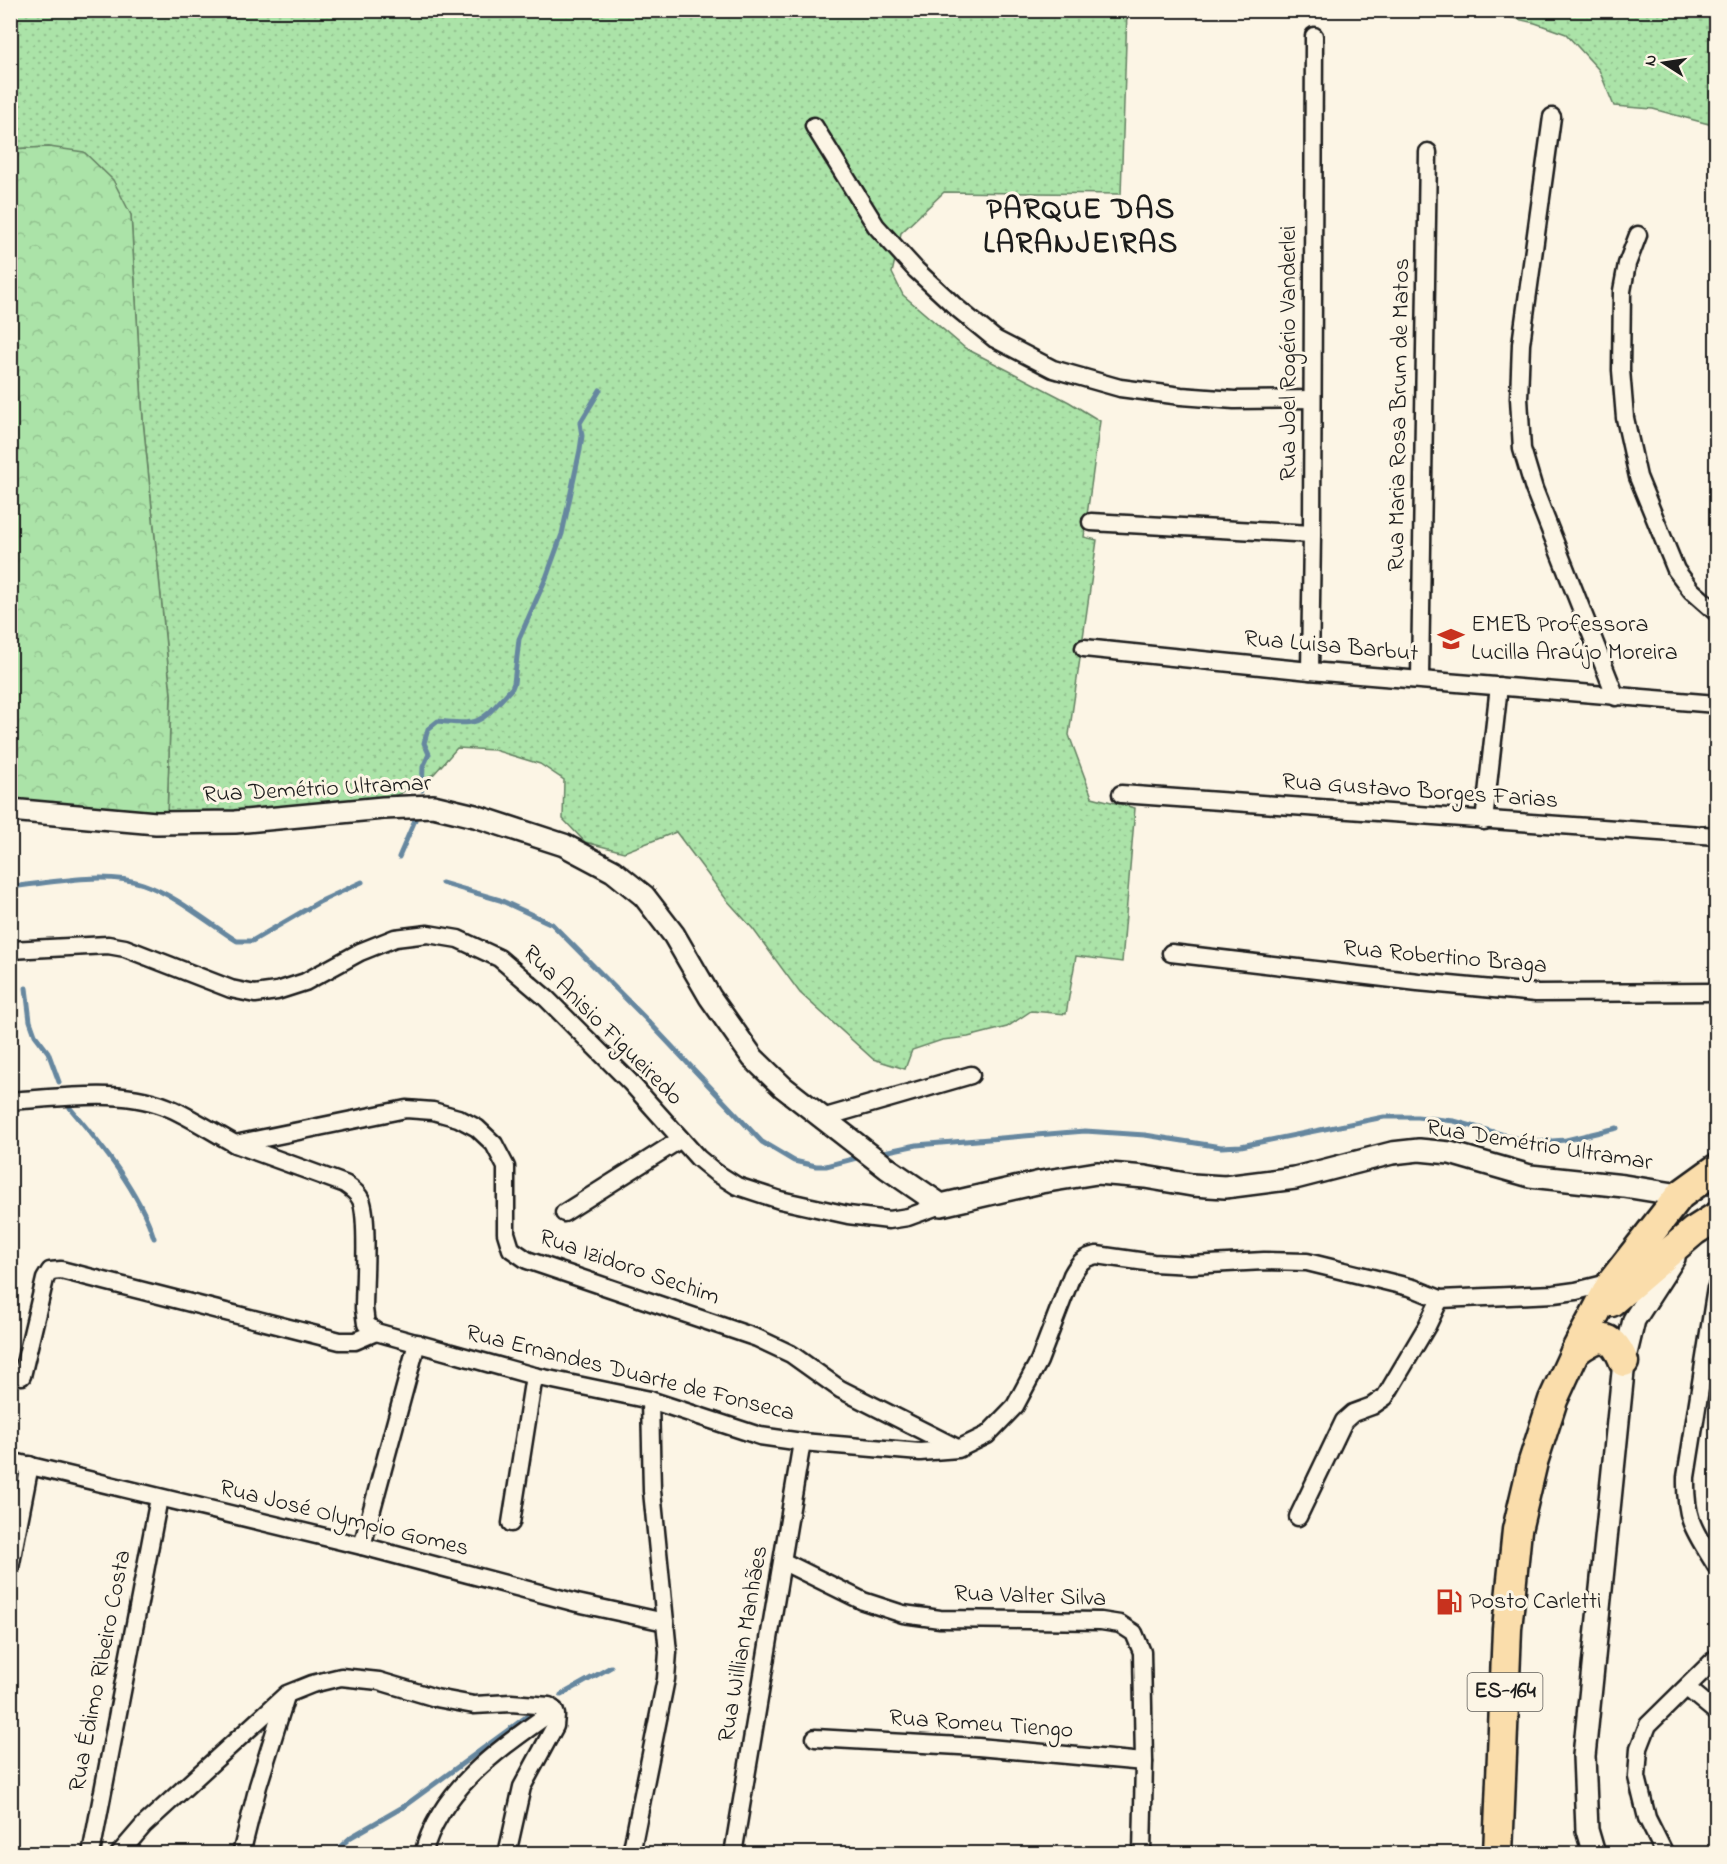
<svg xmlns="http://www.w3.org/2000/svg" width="1727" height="1864" font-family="'Indie Flower',sans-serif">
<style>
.grass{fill:url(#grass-dots);stroke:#648062;stroke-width:1.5}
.forest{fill:url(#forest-crowns);stroke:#648062;stroke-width:1.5}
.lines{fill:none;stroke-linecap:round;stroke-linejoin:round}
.stream{stroke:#66879f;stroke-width:5}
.minor-casing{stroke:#1c1c1c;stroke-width:21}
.tertiary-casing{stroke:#1c1c1c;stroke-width:26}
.trunk-casing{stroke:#1c1c1c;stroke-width:33}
.minor{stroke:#fcf5e5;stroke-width:16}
.tertiary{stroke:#fcf5e5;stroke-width:21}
.trunk{stroke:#faddab;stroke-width:28}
.labels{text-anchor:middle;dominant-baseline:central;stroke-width:6;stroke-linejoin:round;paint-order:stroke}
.shield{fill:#fcf5e5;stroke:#5f5d58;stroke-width:1.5}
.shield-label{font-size:22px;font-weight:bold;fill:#1c1c1c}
.street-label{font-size:24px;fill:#1c1c1c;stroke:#fcf5e5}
.poi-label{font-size:24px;fill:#1c1c1c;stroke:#fcf5e5;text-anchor:start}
.district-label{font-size:30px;font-weight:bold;letter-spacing:1.5px;fill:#1c1c1c;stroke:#fcf5e5}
</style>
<defs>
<pattern id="grass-dots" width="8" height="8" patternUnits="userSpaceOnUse" patternTransform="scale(1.5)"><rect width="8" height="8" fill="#abe3a8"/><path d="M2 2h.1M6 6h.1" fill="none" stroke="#93c290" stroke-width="1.8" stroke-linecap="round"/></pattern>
<pattern id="forest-crowns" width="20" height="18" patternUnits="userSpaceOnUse" patternTransform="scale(1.5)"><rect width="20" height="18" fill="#abe3a8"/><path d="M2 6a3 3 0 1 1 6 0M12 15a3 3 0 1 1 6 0" fill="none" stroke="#93c290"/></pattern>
</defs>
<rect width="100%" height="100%" fill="#fcf5e5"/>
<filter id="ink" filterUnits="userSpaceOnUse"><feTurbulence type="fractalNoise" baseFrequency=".0167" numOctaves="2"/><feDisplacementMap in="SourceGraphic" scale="12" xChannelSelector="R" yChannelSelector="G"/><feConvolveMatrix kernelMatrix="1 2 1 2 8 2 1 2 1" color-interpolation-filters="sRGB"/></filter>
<g filter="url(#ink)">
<!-- grass -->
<g class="grass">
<path d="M11,11h1116l-6,183 -177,-2 -43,41 -9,40 11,22 62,53 104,54 31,19 -16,116 13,3 -28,195 23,62 43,11 -13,154 -46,-6 -10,58 -35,-3 -24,16 -39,10 -26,3 -30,10 -7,19 -32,-10 -73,-66 -47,-64 -27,-30 -50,-67 -52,20 -39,-10 -22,-23 1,-39 -24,-16 -46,-14 -37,-2 -23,26 -35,20 -46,16 -186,6 4,-121 -28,-275 -12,-205 -82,-68 -38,2z"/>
<path d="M1481,11h235v115l-63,-17 -39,-3 -15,-36 -33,-36 -31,-11z"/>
</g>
<!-- forest -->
<path class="forest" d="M49,147l35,5 29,28 18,35 12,205 28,275 -4,121 -156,-14v-653z"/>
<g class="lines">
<!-- stream -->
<g class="stream">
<path d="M422,790l1,-23 6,-13 -5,-11 4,-14 10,-8c46,6 44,-1 74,-33l2,-5 5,-44 27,-61 16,-44 18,-84 2,-14 -2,-13 20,-33"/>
<path d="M399,857l16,-37"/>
<path d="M442,883l58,17 52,24 96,97 114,121 32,19 22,5h10l38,-10"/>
<path d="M10,887c40,-4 95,-16 133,-3 34,12 64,38 94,57h15l67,-39 43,-20"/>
<path d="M26,988l4,33 5,14 13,17 11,30"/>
<path d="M70,1108c32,38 69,83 84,130"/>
<path d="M879,1153l38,-8 168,-14 60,4 76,12 20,-1 143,-29h33l37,4 68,19 16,2 28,-2 51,-12"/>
<path d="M561,1695l50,-28"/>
<path d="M332,1854l19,-17 52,-30 123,-90"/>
</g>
<!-- minor casing -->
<g class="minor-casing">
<g id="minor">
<path d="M1552,117l-31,227 -2,54 3,51 12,40 82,208"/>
<path d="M814,126l62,100 40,44 41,38 38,31 58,30 67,19 61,8 53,4 78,-1"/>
<path d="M1638,235l-11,29 -5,27 -1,79 4,48 13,59 38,93 15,20 25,22"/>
<path d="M1091,522l221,12"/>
<path d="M1084,648l226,23 406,33"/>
<path d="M1310,671l2,-137 2,-498"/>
<path d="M1420,678l8,-526"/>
<path d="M1121,794l595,42"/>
<path d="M1484,821l15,-135"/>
<path d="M10,950l98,-5 17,3 106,41 24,5 22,-3 28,-9 55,-30 35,-14 33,-4 30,5 41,19 47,40 84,84 68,76 17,14 22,14 43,14 68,15 41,5 19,-3 33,-12"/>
<path d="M1171,953l247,29 118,11 180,-1"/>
<path d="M10,1101c53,-3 115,-14 164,9 21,10 41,23 61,34l171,-35 27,2 25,7 19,10 17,16 12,23v66l5,16 16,11 230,78 34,16 49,35 117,59"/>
<path d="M822,1118l149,-43"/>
<path d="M235,1144l110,40c6,4 13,9 16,16 8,18 3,87 3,109l2,15 10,8 158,44 116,24 110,36 42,6 118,10 38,-3 29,-14 28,-29 24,-45 33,-86c6,-11 11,-18 25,-20l56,8 38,2 73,-4 43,1 106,26 27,11 114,-5 22,-3 36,-9"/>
<path d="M564,1213l117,-74"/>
<path d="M1716,1288l-30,189c-1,44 8,53 30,89"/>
<path d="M22,1376l23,-97 5,-8 11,-1 279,71h15l21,-9"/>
<path d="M10,1461l352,85 215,57 88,19"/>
<path d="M1298,1517l46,-96 9,-8 19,-7 13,-9 42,-71 13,-27"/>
<path d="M511,1523l23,-147"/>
<path d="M362,1546l55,-203"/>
<path d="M784,1562l79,39 40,13 37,5 161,2 19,3 14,9 8,19 2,110 -2,92"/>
<path d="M10,1568l20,-103"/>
<path d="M1687,1688l29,24"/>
<path d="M815,1738l163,9 166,15"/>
<path d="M91,1854l68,-356"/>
<path d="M119,1854l25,-29 143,-131 25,-10 29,-7 38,4 57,17 38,7 37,-2 38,3 5,4"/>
<path d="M241,1854l17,-68 28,-90"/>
<path d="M423,1854c18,-67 78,-106 131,-144"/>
<path d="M507,1854l15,-67 33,-61 1,-11 -2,-5"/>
<path d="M631,1854l35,-175 2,-27 -16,-161 -2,-91"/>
<path d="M733,1854l69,-412"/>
<path d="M1665,1854l-18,-36 -10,-41 2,-29 9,-23 68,-67"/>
</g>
</g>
<!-- tertiary casing -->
<g class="tertiary-casing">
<g id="tertiary">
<path d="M10,810l146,13 79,-1 148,-14 50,-2 42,10 89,29 49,26 31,25 30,39 36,62 43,61 30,29 104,81 54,37 100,-23 56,-9 48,4 47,8 33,2 70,-9 97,-25 27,-3 31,3 80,23 94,10 56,9"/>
<path d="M1594,1854l-7,-24 -3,-74 40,-394 10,-42 40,-62"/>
</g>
</g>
<!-- trunk casing -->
<g class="trunk-casing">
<g id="trunk">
<path d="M1611,1302l83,-71 22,-14"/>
<path d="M1575,1352c23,-18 37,-21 49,10"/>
<path d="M1498,1854l9,-225 10,-99 16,-68 20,-62 22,-48 37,-70 68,-87 36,-26"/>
</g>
</g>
<!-- minor -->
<use href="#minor" class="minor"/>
<!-- tertiary -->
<use href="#tertiary" class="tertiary"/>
<!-- trunk -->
<use href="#trunk" class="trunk"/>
</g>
</g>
<!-- icons -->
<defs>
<g id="school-bare" transform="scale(2.07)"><path d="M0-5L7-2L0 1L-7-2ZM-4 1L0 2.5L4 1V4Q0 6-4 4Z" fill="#c8321e" stroke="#fcf5e5" stroke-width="2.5" paint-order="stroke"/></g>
<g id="fuel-bare" transform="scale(2.07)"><path d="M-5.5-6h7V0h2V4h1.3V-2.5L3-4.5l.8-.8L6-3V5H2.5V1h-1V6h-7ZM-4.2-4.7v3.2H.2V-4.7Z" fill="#c8321e" stroke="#fcf5e5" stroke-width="2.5" paint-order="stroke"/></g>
</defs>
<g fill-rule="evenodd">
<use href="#school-bare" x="1451" y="639"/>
<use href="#fuel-bare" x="1449" y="1602"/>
</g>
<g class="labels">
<!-- shield labels -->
<rect class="shield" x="1467.5" y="1673" width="75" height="38" rx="4.5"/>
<g class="shield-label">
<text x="1505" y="1692">ES-164</text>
</g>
<!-- street labels -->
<g class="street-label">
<text transform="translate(1289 353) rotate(-90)">Rua Joel Rogério Vanderlei</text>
<text transform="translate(1400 415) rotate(-89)">Rua Maria Rosa Brum de Matos</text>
<text transform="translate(1331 647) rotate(5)">Rua Luisa Barbut</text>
<text transform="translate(317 790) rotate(-3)">Rua Demétrio Ultramar</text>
<text transform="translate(1420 792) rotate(4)">Rua Gustavo Borges Farias</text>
<text transform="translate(1445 958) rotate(5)">Rua Robertino Braga</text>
<text transform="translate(602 1026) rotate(45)">Rua Anisio Figueiredo</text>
<text transform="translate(1539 1146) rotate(9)">Rua Demétrio Ultramar</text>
<text transform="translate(629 1268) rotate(19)">Rua Izidoro Sechim</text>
<text transform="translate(630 1374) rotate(14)">Rua Ernandes Duarte de Fonseca</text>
<text transform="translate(344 1519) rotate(14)">Rua José Olympio Gomes</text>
<text transform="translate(1030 1597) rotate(2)">Rua Valter Silva</text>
<text transform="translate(744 1644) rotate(-80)">Rua Willian Manhães</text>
<text transform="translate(101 1671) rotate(-79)">Rua Édimo Ribeiro Costa</text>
<text transform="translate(981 1725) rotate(4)">Rua Romeu Tiengo</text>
</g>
<!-- poi labels -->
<g class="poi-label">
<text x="1471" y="625">EMEB Professora<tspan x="1471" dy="28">Lucilla Araújo Moreira</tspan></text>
<text x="1469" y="1602">Posto Carletti</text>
</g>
<!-- district labels -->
<g class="district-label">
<text x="1081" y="211">PARQUE DAS<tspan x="1081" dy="34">LARANJEIRAS</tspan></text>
</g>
</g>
<!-- margin -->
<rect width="1727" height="1864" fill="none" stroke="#fcf5e5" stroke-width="36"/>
<rect x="18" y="18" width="1691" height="1828" fill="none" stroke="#1c1c1c" stroke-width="2" filter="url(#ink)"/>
<!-- north arrow -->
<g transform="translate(1664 63) rotate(282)" stroke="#fcf5e5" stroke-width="4.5" paint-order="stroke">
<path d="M0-4.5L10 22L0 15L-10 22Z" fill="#1c1c1c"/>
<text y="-9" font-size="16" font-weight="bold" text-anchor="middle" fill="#1c1c1c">N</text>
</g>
</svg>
